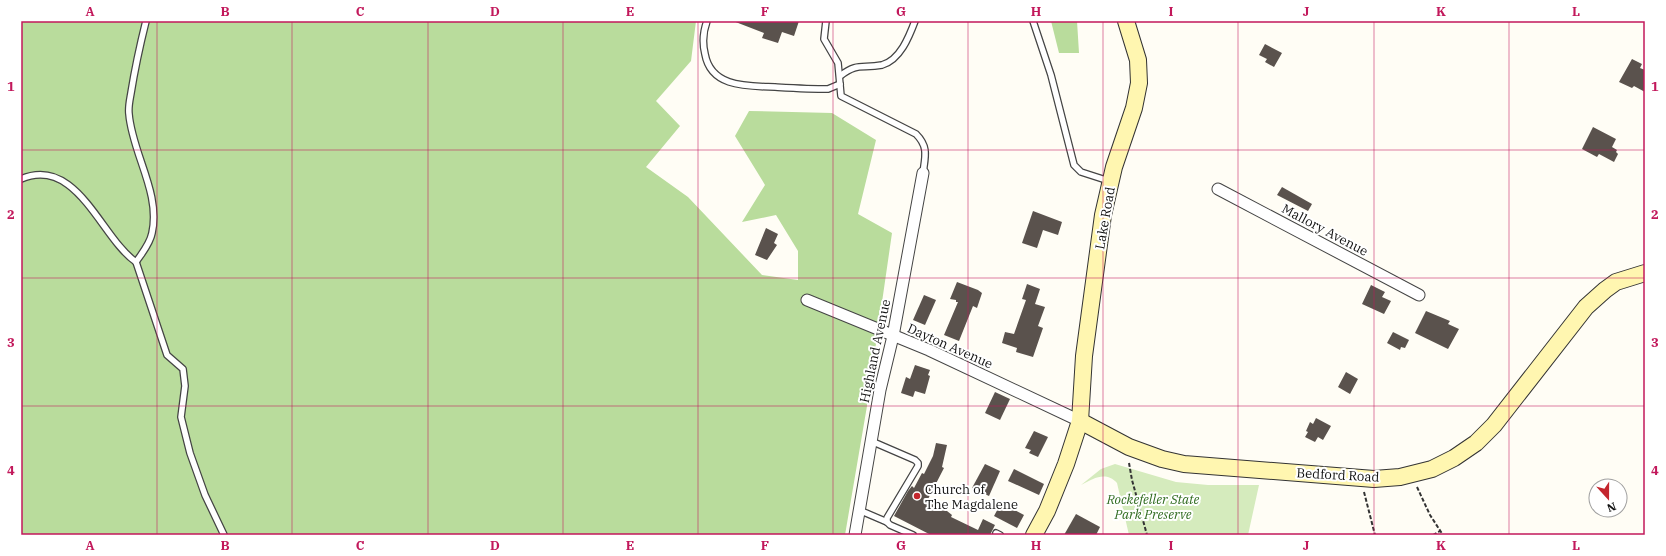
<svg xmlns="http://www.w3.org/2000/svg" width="1666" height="556" font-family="'IBM Plex Serif',serif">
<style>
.green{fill:#d5ebbd}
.forest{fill:#b9dc9c}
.building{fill:#5a524d}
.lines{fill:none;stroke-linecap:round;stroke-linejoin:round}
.lane-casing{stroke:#444;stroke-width:8}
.street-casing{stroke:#444;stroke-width:13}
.secondary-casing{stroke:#333;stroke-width:18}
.path{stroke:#333;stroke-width:2;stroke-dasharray:4 2;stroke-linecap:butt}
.lane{stroke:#fff;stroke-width:5.5}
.street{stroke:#fff;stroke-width:11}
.secondary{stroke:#fff6b0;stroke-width:16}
.grid{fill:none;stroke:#c2185b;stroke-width:1;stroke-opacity:0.55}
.poi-dot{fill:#c4262e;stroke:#fff;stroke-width:1.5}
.labels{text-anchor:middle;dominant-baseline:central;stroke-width:4;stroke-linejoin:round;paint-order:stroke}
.street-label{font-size:13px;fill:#111;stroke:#fff}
.poi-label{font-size:13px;fill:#111;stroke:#fff;text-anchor:start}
.park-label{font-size:13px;font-style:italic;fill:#2f6b1f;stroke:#fff}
.neatline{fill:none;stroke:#c2185b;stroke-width:1.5}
.grid-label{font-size:13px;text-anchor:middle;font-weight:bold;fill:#c2185b}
</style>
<rect width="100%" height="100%" fill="#fffdf5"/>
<!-- green -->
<path class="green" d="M1115,464l61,18 32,3h51l-11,50h-119l-12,-52c-11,-12 -23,-5 -36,2l20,-16z"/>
<!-- forest -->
<g class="forest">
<path d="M21,21h675l-5,40 -35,40 24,25 -34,41 42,30 74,78 36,5v-29l-22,-36 -34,7 23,-37 -30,-49 14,-25 83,2 44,27 -18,74 34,19 -25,173 -22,129h-824z"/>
<path d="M1051,21h26l2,32h-20z"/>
</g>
<!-- building -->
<g class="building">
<path d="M733,21h66l-5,15 -12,-4 -4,11 -16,-5 2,-5z"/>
<path d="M1265,44l17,9 -8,14 -9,-5 2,-3 -8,-4z"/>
<path d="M1632,59l10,5 -2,4 5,2v22l-11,-6 -2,2 -13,-6z"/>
<path d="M1593,127l23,12 -4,8 5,3 -1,2 2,2 -4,8 -15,-8 -2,3 -15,-8z"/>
<path d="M1282,187l30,17 -4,7 -31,-16z"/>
<path d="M1033,211l29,11 -4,13 -15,-5 -6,18 -15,-5z"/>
<path d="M766,228l12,6 -4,9 3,2 -10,15 -12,-5z"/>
<path d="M957,282l21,8 4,3 -5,15 -4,-2 -14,35 -15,-6 14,-33h-2v-2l-6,-1z"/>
<path d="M1027,284l13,5 -5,15 10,3 -7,19 5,2 -10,29 -17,-5 1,-4 -15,-5 3,-11 9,2 12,-34 -4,-1z"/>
<path d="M1371,285l14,7 -3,5 9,4 -7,13 -22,-10z"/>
<path d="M924,295l12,5 -11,25 -12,-5z"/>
<path d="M1426,311l24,10 -2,3 11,5 -11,20 -33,-16z"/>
<path d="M1393,332l16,8 -4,8 -4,-1 -1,3 -13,-7z"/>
<path d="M915,365l15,5 -2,5 2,1 -5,18 -10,-3 -2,6 -12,-4 5,-16 4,2z"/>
<path d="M1346,372l12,7 -8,15 -12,-7z"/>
<path d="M995,392l15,7 -10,21 -15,-7z"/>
<path d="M1316,418l15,8 -8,14 -5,-3 -3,5 -10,-5 3,-5 -2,-1 4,-9 3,2z"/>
<path d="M1034,431l14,6 -10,20 -9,-4 2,-3 -6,-2z"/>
<path d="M936,443l11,2 -5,22 2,1 -17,33 20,10 5,4 -1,2 27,13 5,-11 12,6 -5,10h-59l-37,-19 14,-25 4,-5 2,2 8,-15 2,1 9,-18z"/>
<path d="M985,464l15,7 -11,25 -17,-8z"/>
<path d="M1014,469l30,15 -5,11 -31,-14z"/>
<path d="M1001,503l23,12 -7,13 -23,-12z"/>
<path d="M1076,514l24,13 -4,8h-32z"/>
</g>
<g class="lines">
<!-- lane casing -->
<g class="lane-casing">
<g id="lane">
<path d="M707,21c-4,11 -5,21 -2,33 6,34 43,32 70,33 18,1 35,2 53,2l12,-5"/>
<path d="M826,21l-2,18 14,24 3,33 75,38c13,13 9,23 7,39"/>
<path d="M1033,21l18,54 23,90 7,7 28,9"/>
<path d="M840,76c18,-14 22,-7 42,-11 18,-5 27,-28 33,-44"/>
<path d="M21,179c56,-24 80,59 115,83l31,93 16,14 2,17 -4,31 9,36 15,42 19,40"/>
<path d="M136,262c6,-9 14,-18 16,-29 9,-40 -20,-80 -23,-119 -1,-7 1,-15 2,-21 4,-25 9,-48 15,-72"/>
<path d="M871,441l44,19 3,3v3l-31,52v4l3,3 23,10"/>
<path d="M859,510l28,12"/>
<path d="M996,533l4,2"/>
</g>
</g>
<!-- street casing -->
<g class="street-casing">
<g id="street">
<path d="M1218,189l201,106"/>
<path d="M807,300l122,50 151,71"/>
<path d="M855,535l25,-145 13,-54 30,-163"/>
</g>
</g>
<!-- secondary casing -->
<g class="secondary-casing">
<g id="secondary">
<path d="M1080,421l49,26 33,12 22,5 190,15 26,-2 32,-8 22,-11 22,-15 18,-18 92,-118 19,-17 11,-8 29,-9"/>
<path d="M1034,535l13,-24 19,-47 14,-43 4,-65 19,-141 11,-48 20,-59 5,-25 -1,-23 -12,-39"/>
</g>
</g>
<!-- path -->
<g class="path">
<path d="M1129,463l3,17 15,55"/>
<path d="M1417,487l13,28 13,20"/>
<path d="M1364,492l11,43"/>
<path d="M1433,535l7,-4"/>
</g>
<!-- lane -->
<use href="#lane" class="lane"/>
<!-- street -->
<use href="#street" class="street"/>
<!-- secondary -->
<use href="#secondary" class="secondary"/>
</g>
<!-- grid -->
<path class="grid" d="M157,21v514M292,21v514M428,21v514M563,21v514M698,21v514M833,21v514M968,21v514M1103,21v514M1238,21v514M1374,21v514M1509,21v514M21,150h1624M21,278h1624M21,406h1624"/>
<!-- markers -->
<circle class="poi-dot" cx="917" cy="496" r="4"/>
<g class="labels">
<!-- street labels -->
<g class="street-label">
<text transform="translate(1105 218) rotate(-80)">Lake Road</text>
<text transform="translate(1325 230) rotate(28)">Mallory Avenue</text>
<text transform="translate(950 346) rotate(24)">Dayton Avenue</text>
<text transform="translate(875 351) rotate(-78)">Highland Avenue</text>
<text transform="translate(1338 475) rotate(3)">Bedford Road</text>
</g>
<!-- poi labels -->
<g class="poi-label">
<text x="925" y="489">Church of<tspan x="925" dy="15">The Magdalene</tspan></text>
</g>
<!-- park labels -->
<g class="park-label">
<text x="1153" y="499">Rockefeller State<tspan x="1153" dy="15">Park Preserve</tspan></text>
</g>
</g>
<!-- border -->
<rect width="1666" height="556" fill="none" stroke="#ffffff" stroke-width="44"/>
<!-- north arrow -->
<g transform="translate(1608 498) rotate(159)"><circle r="19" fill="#ffffff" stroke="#a0a0a0"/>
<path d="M0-3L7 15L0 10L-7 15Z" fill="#c4262e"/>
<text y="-6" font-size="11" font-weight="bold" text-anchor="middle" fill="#111111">N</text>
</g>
<rect x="22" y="22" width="1622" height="512" class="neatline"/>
<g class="grid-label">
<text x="90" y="16">A</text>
<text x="225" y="16">B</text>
<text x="360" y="16">C</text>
<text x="495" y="16">D</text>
<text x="630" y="16">E</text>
<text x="765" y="16">F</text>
<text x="901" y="16">G</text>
<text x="1036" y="16">H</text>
<text x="1171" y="16">I</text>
<text x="1306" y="16">J</text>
<text x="1441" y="16">K</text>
<text x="1576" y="16">L</text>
<text x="11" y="91">1</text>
<text x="1655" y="91">1</text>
<text x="11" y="219">2</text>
<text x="1655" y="219">2</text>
<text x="11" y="347">3</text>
<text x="1655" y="347">3</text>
<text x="11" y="475">4</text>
<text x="1655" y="475">4</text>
<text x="90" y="550">A</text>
<text x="225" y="550">B</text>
<text x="360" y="550">C</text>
<text x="495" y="550">D</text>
<text x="630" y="550">E</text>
<text x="765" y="550">F</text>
<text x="901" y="550">G</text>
<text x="1036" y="550">H</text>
<text x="1171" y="550">I</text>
<text x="1306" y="550">J</text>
<text x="1441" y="550">K</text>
<text x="1576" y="550">L</text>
</g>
</svg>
